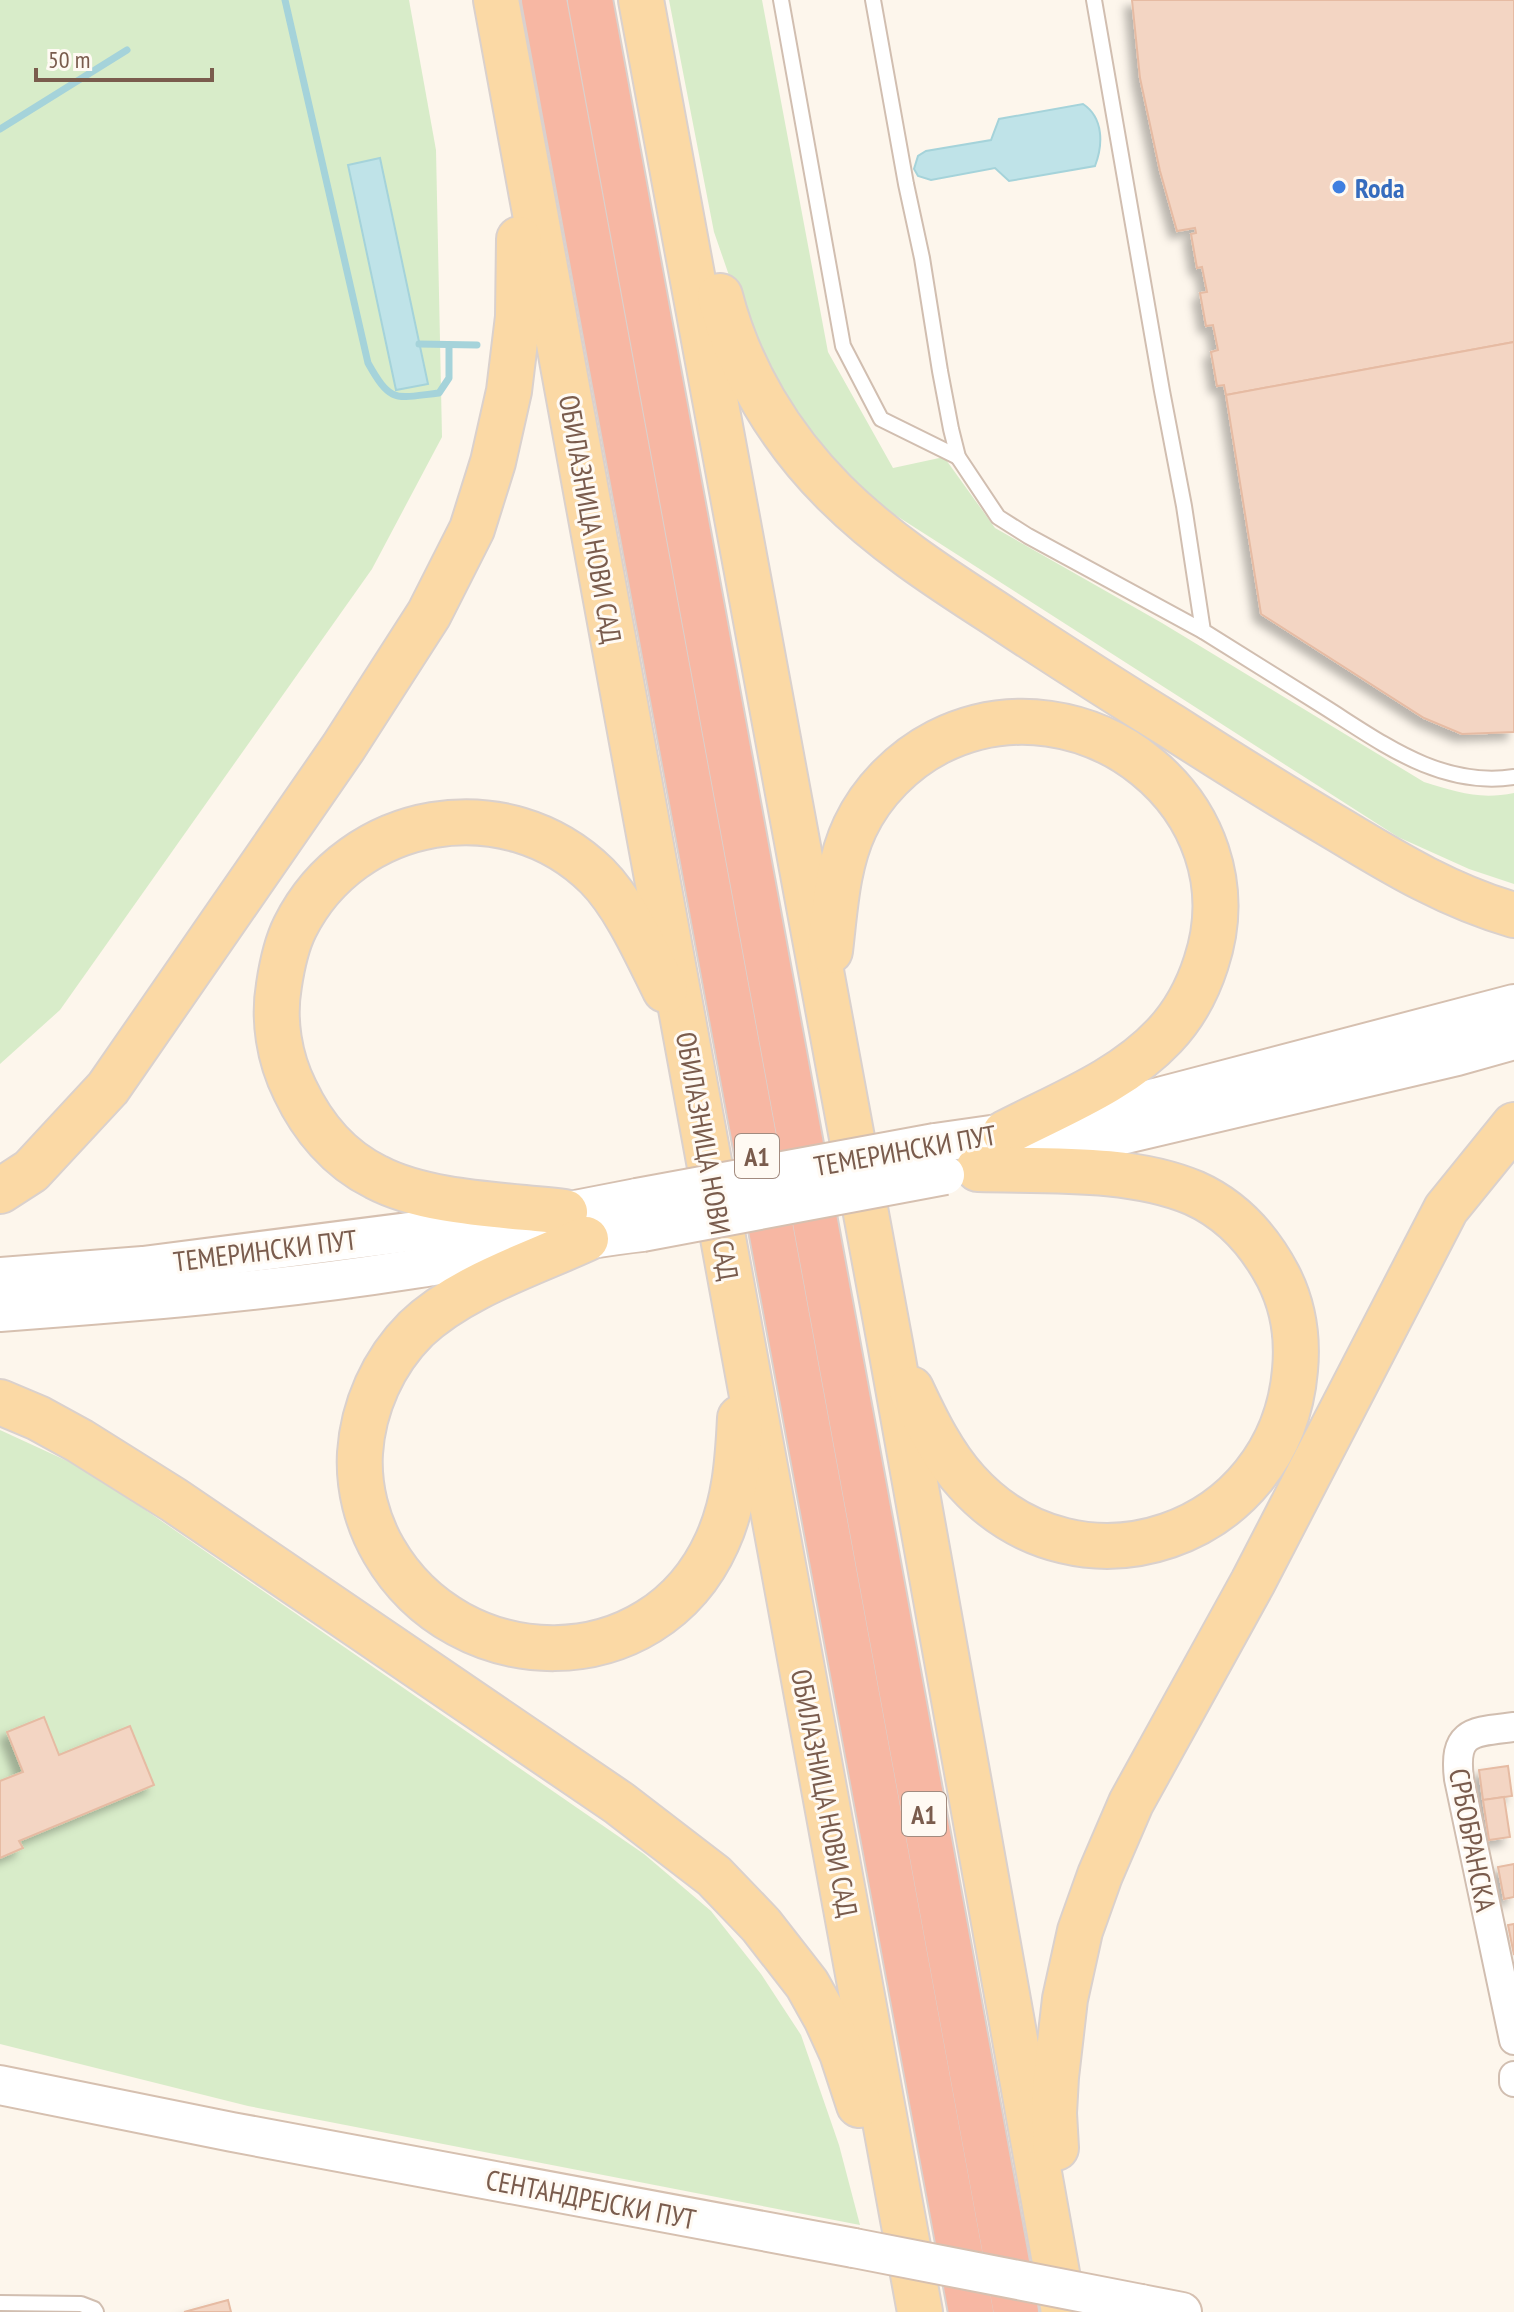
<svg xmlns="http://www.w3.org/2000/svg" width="1514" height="2312" font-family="'PT Sans Narrow',sans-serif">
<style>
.green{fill:#d8ecc9}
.water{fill:#bfe3e8;stroke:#a5d3da;stroke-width:2}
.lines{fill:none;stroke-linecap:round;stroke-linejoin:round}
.stream{stroke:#a5d3da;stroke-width:7}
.building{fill:#f3d5c3;stroke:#e6bba3;stroke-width:2;filter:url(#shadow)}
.lane-casing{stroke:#d1beb0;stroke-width:18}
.street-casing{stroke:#d1beb0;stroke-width:32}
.secondary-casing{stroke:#d6c0b0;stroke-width:42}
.primary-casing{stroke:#dad1cd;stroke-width:48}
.highway-casing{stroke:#dad1cd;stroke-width:48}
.lane{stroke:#fff;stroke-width:14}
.street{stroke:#fff;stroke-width:28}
.secondary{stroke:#fff;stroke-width:38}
.primary{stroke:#fbd9a5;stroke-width:44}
.highway{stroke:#f7b7a3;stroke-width:44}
.secondary-bridge-casing{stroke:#d6c0b0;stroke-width:42;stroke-linecap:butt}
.secondary-bridge{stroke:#fff;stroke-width:38}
.shop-dot{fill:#3f7fe0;stroke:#fffaf3;stroke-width:3}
.labels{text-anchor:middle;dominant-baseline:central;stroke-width:6;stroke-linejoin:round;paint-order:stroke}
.shield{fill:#fffaf3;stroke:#a28b7f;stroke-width:2}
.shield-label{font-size:26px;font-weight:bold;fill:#7a5c4d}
.shop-label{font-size:28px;font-weight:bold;fill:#366cbe;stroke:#fffaf3;text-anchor:start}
.street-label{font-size:28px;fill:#7a5c4d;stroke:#fffaf3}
</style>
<defs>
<filter id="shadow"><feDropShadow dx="-7" dy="7" stdDeviation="4" flood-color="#0004"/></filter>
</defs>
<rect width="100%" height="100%" fill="#fdf6ec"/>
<!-- green -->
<g class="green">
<path d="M0,0h409l27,150 6,287 -70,132 -312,441 -60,54z"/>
<path d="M669,0h93l66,352 65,116 51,-11 51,71 167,95 262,159c33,10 55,18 90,11v91l-45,-15 -71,-32 -509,-326 -69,-59 -59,-84 -47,-136z"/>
<path d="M0,1430l89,41 555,383 67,57 50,63 40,61 38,110 21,80 -612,-119 -248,-62z"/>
</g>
<!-- water -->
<g class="water">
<path d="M1083,104c21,14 20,41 12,62l-86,15 -14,-13 -64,12 -13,-4 -4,-7 4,-13 8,-5 65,-11 8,-21z"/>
<path d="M380,158l48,226 -32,6 -48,-225z"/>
</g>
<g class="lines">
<!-- stream -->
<g class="stream">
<path d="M285,0l83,363c23,41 27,35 71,30l10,-15v-33"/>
<path d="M0,129l127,-79"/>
<path d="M419,344l58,1"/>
</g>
</g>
<!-- building -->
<g class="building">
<path d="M1132,0h382v342l-288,53 -2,-10 -7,1 -6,-34 7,-2 -5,-25 -7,1 -6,-33 7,-1 -5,-25 -5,1 -6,-34 5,-1 -1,-5 -18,3 -17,-60 -20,-93z"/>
<path d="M1514,342v390l-52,2 -38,-16 -163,-104 -35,-219z"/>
<path d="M44,1717l15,38 71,-29 24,59 -135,56 4,7 -23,10v-77l23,-9 -16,-40z"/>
<path d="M1508,1766l4,30 -29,4 -4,-30z"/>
<path d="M1504,1797l6,40 -21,3 -6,-40z"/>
<path d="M1514,1864v33l-10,2 -6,-32z"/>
<path d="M1514,1924v31l-6,-30z"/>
<path d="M228,2300l3,12h-47z"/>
</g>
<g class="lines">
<!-- lane casing -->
<g class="lane-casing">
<g id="lane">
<path d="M781,0l62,346 38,73 77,38"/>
<path d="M873,0l33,184 16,74 18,113 11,58 7,28 40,60 30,19 175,95"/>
<path d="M1094,0l68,391 22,115 19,125c40,25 80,50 120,75 59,37 117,82 191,71"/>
<path d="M0,2303l81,1 13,5 2,3"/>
</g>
</g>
<!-- street casing -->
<g class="street-casing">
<g id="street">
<path d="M1514,1727c-41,5 -61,3 -55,52l55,261"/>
<path d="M1514,2076v6"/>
</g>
</g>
<!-- secondary casing -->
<g class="secondary-casing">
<g id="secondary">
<path d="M935,1143l70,-10 135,-31 374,-98"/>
<path d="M1015,1160l442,-104 57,-16"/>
<path d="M0,1277l143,-11 422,-54 72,-14"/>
<path d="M0,1312c136,-10 272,-21 407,-42 79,-12 156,-29 235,-38"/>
<path d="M0,2085l232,47 622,116"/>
<path d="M1141,2304l41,8"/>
</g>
</g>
<!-- primary casing -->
<g class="primary-casing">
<g id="primary">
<path d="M496,0l424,2312"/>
<path d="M641,0l249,1343 174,969"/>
<path d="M720,296c19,74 60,142 114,196 48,48 103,84 159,120 59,39 118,77 178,114 56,36 112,71 170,105 56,34 110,66 173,84"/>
<path d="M830,951c5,-42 7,-86 25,-124 17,-36 48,-67 83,-85 146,-73 320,64 268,221 -9,28 -22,52 -42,73 -42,45 -105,69 -159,97"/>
<path d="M0,1191l31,-20 77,-83 235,-340 86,-134 43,-85 21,-67 16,-71 9,-74 1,-78"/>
<path d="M565,1212c-58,-7 -138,-8 -189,-35 -37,-18 -64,-51 -81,-87 -16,-32 -22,-70 -16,-105 3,-20 7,-40 16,-58 57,-114 211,-141 302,-51 28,28 50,78 68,114"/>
<path d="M586,1239c-55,25 -126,48 -170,90 -33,33 -53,78 -56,124 -2,34 7,69 24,98 75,129 269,133 333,-9 18,-39 21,-82 23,-124"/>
<path d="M911,1389c15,32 32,67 56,93 113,125 314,55 328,-112 3,-32 -2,-65 -17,-94 -19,-36 -46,-66 -84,-83 -63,-27 -148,-22 -216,-24"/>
<path d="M0,1402l38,16 42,23 94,59 445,303 95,73 47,49 46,59 19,34 16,35 17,52"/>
<path d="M1056,2148l-2,-35 2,-36 9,-78 15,-68 20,-56 31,-72 122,-221 193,-373 68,-84"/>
</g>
</g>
<!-- highway casing -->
<g class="highway-casing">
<g id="highway">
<path d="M544,0l427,2312"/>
<path d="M590,0l426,2312"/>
</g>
</g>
<!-- lane -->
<use href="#lane" class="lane"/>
<!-- street -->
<use href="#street" class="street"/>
<!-- secondary -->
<use href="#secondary" class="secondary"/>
<!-- primary -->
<use href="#primary" class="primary"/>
<!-- highway -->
<use href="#highway" class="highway"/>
<!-- secondary-bridge casing -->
<g class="secondary-bridge-casing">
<g id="secondary-bridge">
<path d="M637,1198l298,-55"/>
<path d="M642,1232l303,-57"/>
<path d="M854,2248l287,56"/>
</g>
</g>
<!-- secondary-bridge -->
<use href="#secondary-bridge" class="secondary-bridge"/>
</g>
<!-- markers -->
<circle class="shop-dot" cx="1339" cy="187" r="8"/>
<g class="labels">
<!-- shield labels -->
<g class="shield">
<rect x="735" y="1134" width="44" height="44" rx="6"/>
<rect x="902" y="1792" width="44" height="44" rx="6"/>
</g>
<g class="shield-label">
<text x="757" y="1156">A1</text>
<text x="924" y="1814">A1</text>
</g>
<!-- shop labels -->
<g class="shop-label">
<text x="1355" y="187">Roda</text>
</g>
<!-- street labels -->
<g class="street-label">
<text transform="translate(591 519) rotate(80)">ОБИЛАЗНИЦА НОВИ САД</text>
<text transform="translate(905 1150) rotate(-10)">ТЕМЕРИНСКИ ПУТ</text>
<text transform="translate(708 1156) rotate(80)">ОБИЛАЗНИЦА НОВИ САД</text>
<text transform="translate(265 1250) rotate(-7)">ТЕМЕРИНСКИ ПУТ</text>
<text transform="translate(825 1793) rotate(79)">ОБИЛАЗНИЦА НОВИ САД</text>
<text transform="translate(1473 1840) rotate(79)">СРБОБРАНСКА</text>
<text transform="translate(591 2199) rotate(11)">СЕНТАНДРЕЈСКИ ПУТ</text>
</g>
</g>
<!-- scale -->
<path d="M36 68v12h176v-12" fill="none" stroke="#7a5c4d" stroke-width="4"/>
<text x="48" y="68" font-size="24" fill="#7a5c4d" stroke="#fffaf3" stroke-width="6" paint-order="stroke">50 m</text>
</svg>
